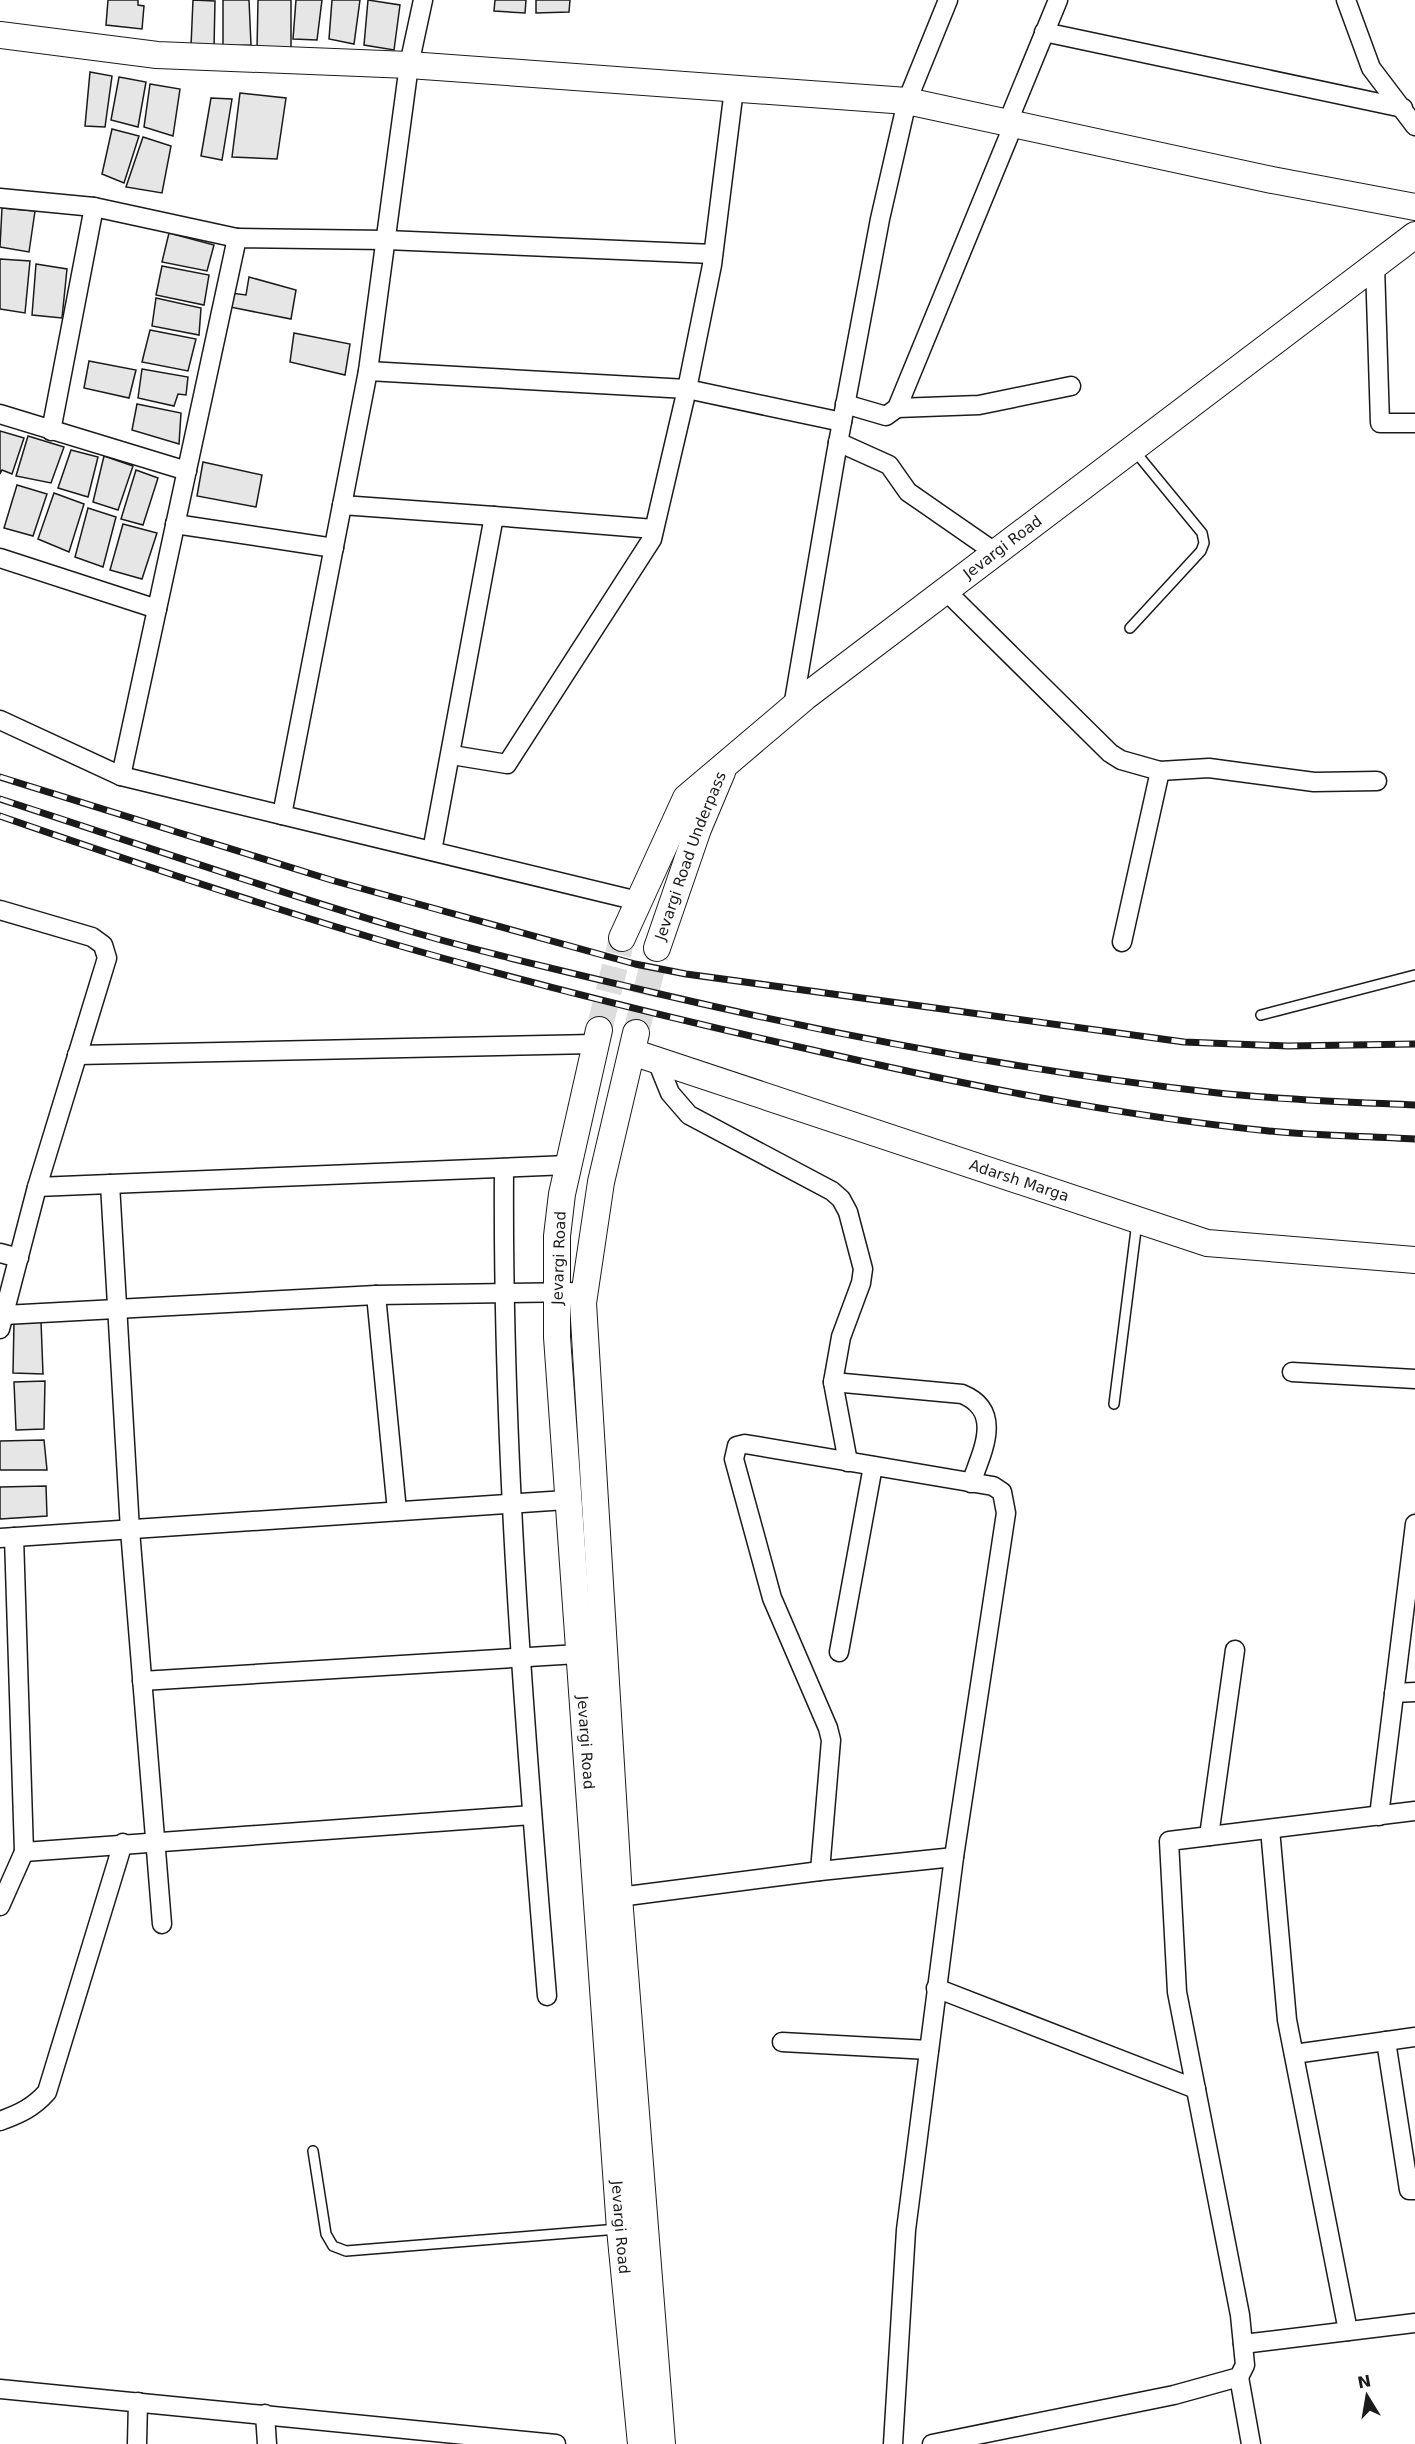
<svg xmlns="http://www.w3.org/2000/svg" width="1415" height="2444" font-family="'DejaVu Sans',sans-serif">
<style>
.building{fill:#e6e6e6;stroke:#1a1a1a;stroke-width:1.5}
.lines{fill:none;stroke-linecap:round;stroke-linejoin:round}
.secondary-tunnel{stroke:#ddd;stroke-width:26;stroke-dasharray:26 13;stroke-linecap:butt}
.lane-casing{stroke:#1a1a1a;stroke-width:12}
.street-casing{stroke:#1a1a1a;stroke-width:21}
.secondary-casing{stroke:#1a1a1a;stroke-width:28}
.lane{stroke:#fff;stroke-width:9}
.street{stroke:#fff;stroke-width:18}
.secondary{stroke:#fff;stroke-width:26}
.rail-casing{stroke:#1a1a1a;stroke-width:7}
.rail{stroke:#fff;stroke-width:4.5;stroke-dasharray:14;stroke-linecap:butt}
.labels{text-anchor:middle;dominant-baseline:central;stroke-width:4.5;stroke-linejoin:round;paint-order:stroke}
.street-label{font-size:15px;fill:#1a1a1a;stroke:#fff}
</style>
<rect width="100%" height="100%" fill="#fff"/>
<!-- building -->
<g class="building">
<path d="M108,0h30v5l6,1 -2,23 -36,-4z"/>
<path d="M193,0l22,1 -1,47 -23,-2z"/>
<path d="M223,0h26l2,45 -28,1z"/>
<path d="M258,0h33v51l-34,-1z"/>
<path d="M296,0h26l-5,40 -24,-1z"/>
<path d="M332,0h28l-6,44 -25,-5z"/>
<path d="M368,0l32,5 -6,45 -30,-5z"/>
<path d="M495,0h31l-1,13 -31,-2z"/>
<path d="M536,0h34l-1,12 -33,1z"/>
<path d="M90,72l22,4 -7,51 -20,-1z"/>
<path d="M119,77l27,5 -8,45 -27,-7z"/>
<path d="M150,84l30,5 -7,47 -29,-9z"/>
<path d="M240,93l46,5 -9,61 -45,-2z"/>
<path d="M211,98l21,1 -10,61 -21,-4z"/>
<path d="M112,129l27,7 -15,47 -22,-9z"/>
<path d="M143,137l28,9 -9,47 -36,-6z"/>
<path d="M2,208l33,3 -6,41 -29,-5z"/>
<path d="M169,233l45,12 -7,26 -45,-9z"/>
<path d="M0,259l30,2 -5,52 -25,-4z"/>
<path d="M36,264l31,5 -5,49 -30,-3z"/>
<path d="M162,266l47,9 -5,30 -48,-10z"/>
<path d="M249,277l47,13 -5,29 -61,-12 1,-14 15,2z"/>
<path d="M156,298l45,10 -2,27 -47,-9z"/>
<path d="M150,330l46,9 -8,32 -46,-9z"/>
<path d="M294,333l56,11 -5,31 -55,-13z"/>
<path d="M89,361l47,9 -7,28 -45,-10z"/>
<path d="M142,369l46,8 -2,18 -8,-1 -4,12 -36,-8z"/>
<path d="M137,404l44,9 -2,31 -47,-14z"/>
<path d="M0,431l24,7 -12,36 -10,-4 -2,4z"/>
<path d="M28,436l36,11 -13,36 -35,-7z"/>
<path d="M71,450l27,7 -10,40 -30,-9z"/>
<path d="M104,456l29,10 -15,44 -25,-8z"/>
<path d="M203,462l59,13 -6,32 -59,-11z"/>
<path d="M136,470l22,8 -15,47 -22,-6z"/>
<path d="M17,485l30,9 -14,42 -29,-8z"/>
<path d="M54,493l30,11 -15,48 -31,-13z"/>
<path d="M88,508l28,9 -13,50 -28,-10z"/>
<path d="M123,524l34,9 -15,46 -32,-9z"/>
<path d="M41,1321l2,53 -30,-1 1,-51z"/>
<path d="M45,1381l-1,48 -28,1 -2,-48z"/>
<path d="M44,1440l3,30h-47v-29z"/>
<path d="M46,1486l1,30 -47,3v-32z"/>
</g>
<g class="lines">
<!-- secondary-tunnel -->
<g class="secondary-tunnel">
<path d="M599,1030l23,-92"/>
<path d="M636,1033l21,-85"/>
</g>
<!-- lane casing -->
<g class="lane-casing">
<g id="lane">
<path d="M1130,628l71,-77 3,-8 -2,-10 -69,-84"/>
<path d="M1261,1015l154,-40"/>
<path d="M1114,1404l23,-182"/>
<path d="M313,2151l13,83 7,12 13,5 272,-22"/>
</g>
</g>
<!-- street casing -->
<g class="street-casing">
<g id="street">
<path d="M423,0l-14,65 -41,306 -86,444 356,86"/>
<path d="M1346,0l25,68 44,58"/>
<path d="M1044,32l359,76"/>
<path d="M1007,124l51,-124"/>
<path d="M0,198l94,9"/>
<path d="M1375,266l5,157h35"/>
<path d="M368,371l319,18 155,33"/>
<path d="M845,404l41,12 11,-8 116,-282"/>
<path d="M897,408l82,-3 92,-19"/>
<path d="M0,414l187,57"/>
<path d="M51,431l43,-224 143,31"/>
<path d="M838,442l51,23 19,27 88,61"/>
<path d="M342,505l152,11"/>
<path d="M175,524l159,24"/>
<path d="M0,558l157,51"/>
<path d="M946,591l164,162 11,7 39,11 -38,171"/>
<path d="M793,707l43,-253 44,-235 27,-118 41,-101"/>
<path d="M0,720l121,56 161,39"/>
<path d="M452,755l55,9 145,-225 35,-150 25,-124 22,-176"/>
<path d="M1160,771l49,-3 105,14 63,-1"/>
<path d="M121,776l116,-538 149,2 327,14"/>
<path d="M432,851l62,-335 160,13"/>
<path d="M0,910l92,27 11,8 4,13 -70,229 -37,142"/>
<path d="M77,1055l517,-11"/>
<path d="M657,1061l13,32 19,22 143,76 9,8 7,13 15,57 -2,14 -20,54 -8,45 15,80"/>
<path d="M504,1168c-2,277 20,552 43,828"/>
<path d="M110,1184l20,346 32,394"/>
<path d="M37,1187l531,-22"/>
<path d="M0,1253l19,5"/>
<path d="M376,1295l21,216"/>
<path d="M4,1315l372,-20 208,-3"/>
<path d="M1292,1372l123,7"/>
<path d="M833,1382l129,12c42,17 20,58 9,89"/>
<path d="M14,1537l10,315 508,-37"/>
<path d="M0,1538l566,-38"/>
<path d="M839,1652l34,-186"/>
<path d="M142,1681l436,-27"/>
<path d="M1394,1693l21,-1"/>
<path d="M1379,1816l36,-292"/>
<path d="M1270,1829l17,191 61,311"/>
<path d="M1209,1836l26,-186"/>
<path d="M820,1871l11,-131 -3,-12 -56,-130 -38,-139 3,-13 8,-2 248,42 9,6 4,21 -52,344"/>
<path d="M619,1897l201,-26 134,-14 -48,373 -13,214"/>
<path d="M0,1906l24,-54"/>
<path d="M936,1988l260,101"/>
<path d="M1386,2041l23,149h6"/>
<path d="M782,2042l147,8"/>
<path d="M1294,2054l121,-17"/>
<path d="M0,2121c19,-7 33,-13 47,-29l76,-249"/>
<path d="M1243,2344l172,-21"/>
<path d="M1239,2377l12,67"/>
<path d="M0,2389l556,55"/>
<path d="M265,2414l2,30"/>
<path d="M137,2444l1,-42"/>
<path d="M932,2444l242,-49 65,-18 6,-12 -5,-50 -63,-323 -8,-151 246,-30"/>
</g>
</g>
<!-- secondary casing -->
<g class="secondary-casing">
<g id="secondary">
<path d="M0,35l157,20 252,10 498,36 365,79 143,27"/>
<path id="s1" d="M622,938l64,-140 119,-101 610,-462"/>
<path id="s2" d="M657,948l41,-119 24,-57"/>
<path id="s3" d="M599,1030l-37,164 -5,42v101l63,892 21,215"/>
<path d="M636,1033l-35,149 -18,121 36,594 43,547"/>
<path id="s4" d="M632,1052l575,191 208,17"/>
</g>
</g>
<!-- lane -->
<use href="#lane" class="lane"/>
<!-- street -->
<use href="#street" class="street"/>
<!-- secondary -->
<use href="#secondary" class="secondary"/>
<!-- rail casing -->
<g class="rail-casing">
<g id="rail">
<path d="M0,777l331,103 304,84 51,10 498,68 104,4 127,-2"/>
<path d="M0,799c130,42 259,87 389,126 86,26 174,46 262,67 187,44 376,80 567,101 66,7 131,9 197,12"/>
<path d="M0,816c127,44 254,87 383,125 140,41 282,76 425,108 152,35 306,66 461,82 48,5 97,5 146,8"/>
</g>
</g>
<!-- rail -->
<use href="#rail" class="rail"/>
</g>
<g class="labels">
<!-- street labels -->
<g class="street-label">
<text stroke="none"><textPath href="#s1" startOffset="558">Jevargi Road</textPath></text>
<text stroke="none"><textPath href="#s2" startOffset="98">Jevargi Road Underpass</textPath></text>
<text stroke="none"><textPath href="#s4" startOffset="408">Adarsh Marga</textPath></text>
<text transform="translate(559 1258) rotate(-88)">Jevargi Road</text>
<text stroke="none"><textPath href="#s3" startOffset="718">Jevargi Road</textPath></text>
<text stroke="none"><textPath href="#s3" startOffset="1204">Jevargi Road</textPath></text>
</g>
</g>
<!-- north arrow -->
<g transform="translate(1367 2396) rotate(349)" stroke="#ffffff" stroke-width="4.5" paint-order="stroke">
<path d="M0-4.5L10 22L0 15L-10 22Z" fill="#1a1a1a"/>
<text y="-9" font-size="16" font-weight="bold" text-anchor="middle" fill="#1a1a1a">N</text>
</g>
</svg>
